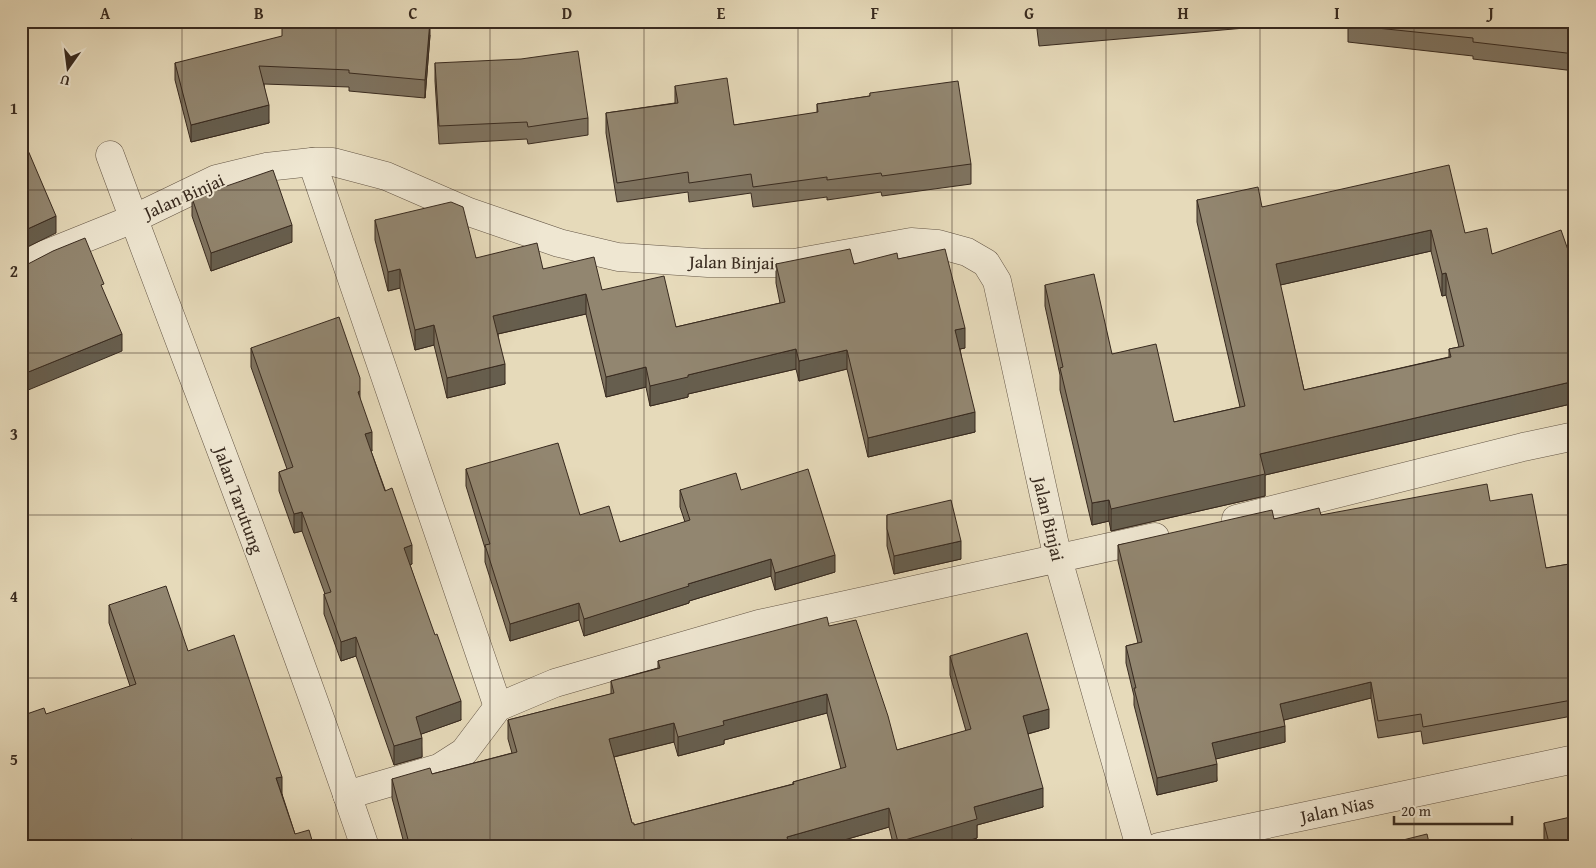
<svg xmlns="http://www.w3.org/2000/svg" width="1596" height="868" font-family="'Gentium Book Plus',serif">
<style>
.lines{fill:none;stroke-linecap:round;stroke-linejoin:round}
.minor-casing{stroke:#645646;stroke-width:29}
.minor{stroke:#efe7d2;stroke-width:28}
.wall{fill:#7e7360;stroke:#382a1f;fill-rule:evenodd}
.shaded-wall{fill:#665e4e;stroke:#382a1f}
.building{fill:#928670;stroke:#382a1f;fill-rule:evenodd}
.grid{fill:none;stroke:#382a1f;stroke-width:1;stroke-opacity:0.55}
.labels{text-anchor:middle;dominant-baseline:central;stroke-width:4;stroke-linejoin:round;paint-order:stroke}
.street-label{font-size:18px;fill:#382a1f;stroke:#efe7d2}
.neatline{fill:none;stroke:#382a1f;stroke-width:2}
.grid-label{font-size:16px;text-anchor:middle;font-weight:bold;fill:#382a1f}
</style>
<rect width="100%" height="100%" fill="#e6daba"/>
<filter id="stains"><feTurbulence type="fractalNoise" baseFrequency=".004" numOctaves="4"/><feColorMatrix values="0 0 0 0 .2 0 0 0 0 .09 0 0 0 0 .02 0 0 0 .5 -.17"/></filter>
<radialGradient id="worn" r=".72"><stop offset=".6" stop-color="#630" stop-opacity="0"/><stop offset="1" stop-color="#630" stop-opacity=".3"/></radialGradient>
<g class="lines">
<!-- minor casing -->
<g class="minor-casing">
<g id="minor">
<path d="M110,155c85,230 176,459 255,692"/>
<path d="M312,162l186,545"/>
<path d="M21,267l25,-13 87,-35 83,-40 50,-12 46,-5h21l53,14 83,36 90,31 59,14 90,6h86l117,-21 27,2 29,8 19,11 11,18 61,278 82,288"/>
<path d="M1236,519l287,-72 52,-11"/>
<path d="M347,795l92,-27 25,-16 34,-45 57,-24 204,-59 396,-87"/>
<path d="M1159,847l416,-88"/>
</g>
</g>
<!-- minor -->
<use href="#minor" class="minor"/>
</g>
<!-- wall -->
<g class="wall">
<path d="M1036,21h209v7l-206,18z"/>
<path d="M1575,21v50l-102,-12v-3l-125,-14v-17z"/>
<path d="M430,35l-5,63 -76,-7v-4l-85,-3 5,39 -78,19 -16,-62v-17z"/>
<path d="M435,63l153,55v17l-60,9 -1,-5 -88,5 -4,-63z"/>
<path d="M675,86l59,39 83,-12v-9l53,-8v-3l101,71v20l-89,12 -1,-4 -54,8v-3l-74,10 -2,-14 -62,9 -1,-10 -71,10 -11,-69v-20l69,-10z"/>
<path d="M192,198l100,44 -81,29 -19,-55z"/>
<path d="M1197,200l65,7 203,26 27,21 83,16v133l-310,72v21l-154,35 -2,-10 -17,4 -32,-135v-15l-15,-69v-21l67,69 62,68 66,-15 -43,-185zM1431,251l11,45 4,-1 13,52 -10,2v8l-145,33 -24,-105z"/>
<path d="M375,220l101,38 67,11 59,21 74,37 104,-24 -4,-20v-19h78l44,-5 67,89 -5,1 15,83 -107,25 -21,-88 -48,12 -3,-12 -108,25v3l-38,9 -4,-19 -40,10 -20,-83 -88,20 7,50 -58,14 -13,-53 -19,5 -15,-62 -12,3 -13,-51z"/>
<path d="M251,348l109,51 12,52h-1l41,113 -2,1 51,155 -40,14 1,23 -28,8 -38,-109 -15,5 -17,-47v-20h1l-23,-63 -8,2 -15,-42v-19l8,-3 -36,-102z"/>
<path d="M466,469l114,46 40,27 65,-20 -5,-15v-17h61l94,82 -60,18 -4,-14 -82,25v2l-105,33 -5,-16 -69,21 -25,-79v-14l-19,-62z"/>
<path d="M1490,501l56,67 29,-5v138h-3v15l-149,28 -2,-13 -43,7 -7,-40 -87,22 1,22 -70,17 2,22 -60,14 -23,-90v-9l-8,-33v-17l12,-3 -20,-82v-16l156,-26z"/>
<path d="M887,515l74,44 -67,15 -7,-28z"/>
<path d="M109,605l79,46 94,143 13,40 19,13h-293l109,-161 -21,-63z"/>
<path d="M829,626l68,124 69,-19 -16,-56v-19l99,72 -21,6 15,73 -66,18v13l-29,9h-54l-5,-20 -69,20h-415l-13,-49v-19l40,-5 80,-21 -4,-14v-19l103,-26v-13l47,-13v-7zM827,713l14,56 -48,13v2l-159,41 -2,-2 -18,-66 60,-15 4,14 46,-12v-4z"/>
<path d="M1544,823l31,24h-29l-2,-7z"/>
</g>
<!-- shaded-wall -->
<g class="shaded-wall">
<path d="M430,21v14l-5,63v-18z"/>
<path d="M26,62v18l-5,2v-18z"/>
<path d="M269,105v18l-78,19v-17z"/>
<path d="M56,216v17l-35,17v-18z"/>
<path d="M292,225v17l-81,29v-18z"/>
<path d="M1431,230v21l-155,35v-22z"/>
<path d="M400,269v19l-12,3v-19z"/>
<path d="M1446,273v22l-4,1v-22z"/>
<path d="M586,294v20l-93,21v-19z"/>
<path d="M434,325v20l-19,5v-20z"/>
<path d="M965,328v20l-10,2v-20z"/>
<path d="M122,334v17l-101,42v-18z"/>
<path d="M796,349v20l-108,25v3l-38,9v-20l38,-11z"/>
<path d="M847,350v19l-48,12v-20z"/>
<path d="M505,364v20l-58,14v-20z"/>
<path d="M646,367v20l-40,10v-20z"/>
<path d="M1575,381v22l-310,72v21l-154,35v-22l149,-55z"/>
<path d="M360,391v19l-2,-18z"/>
<path d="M975,412v20l-107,25v-19z"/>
<path d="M372,432v19l-7,3v-20z"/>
<path d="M1109,500v21l-17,4v-22z"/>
<path d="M302,512v19l-8,2v-19z"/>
<path d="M961,541v18l-67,15v-18z"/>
<path d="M412,545v19l-8,3v-19z"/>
<path d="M835,555v17l-60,18v-17z"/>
<path d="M771,559v17l-82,25v2l-105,33v-17l104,-35z"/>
<path d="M579,603v17l-69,21v-17z"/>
<path d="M356,637v19l-15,5v-19z"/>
<path d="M1371,682v16l-91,23v-17z"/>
<path d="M827,694v19l-103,27v4l-46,12v-19l45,-16z"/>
<path d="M461,701v19l-45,16v-19z"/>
<path d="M1049,709v19l-26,7v-19z"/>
<path d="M674,723v19l-65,16v-19z"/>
<path d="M1285,726v16l-73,18v-17z"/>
<path d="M422,738v19l-28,8v-19z"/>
<path d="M1217,764v17l-60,14v-17z"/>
<path d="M282,777v18l-6,-17z"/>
<path d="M1043,788v19l-66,18v13l-29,9h-50v-5l76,-35z"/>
<path d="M889,808v19l-69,20h-33v-10z"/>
<path d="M132,839v8h-22z"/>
</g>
<!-- building -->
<g class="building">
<path d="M282,21h148l-5,59 -76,-7v-3l-90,-4 10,39 -78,20 -16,-62 107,-27z"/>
<path d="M1038,21h82l-81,7z"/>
<path d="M1349,21h226v33l-102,-12v-4l-125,-13z"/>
<path d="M21,51l5,11 -5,2z"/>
<path d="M578,51l10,67 -60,9 -1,-5 -88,4 -4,-63 86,-4z"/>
<path d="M727,78l7,47 84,-13 -1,-8 53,-8v-3l88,-12 13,83 -89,12 -1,-3 -54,7v-3l-74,10 -2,-13 -62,9 -1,-11 -71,11 -11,-70 72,-10 -3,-17z"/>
<path d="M21,134l35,82 -35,16z"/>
<path d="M1449,165l16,68 22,-5 5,26 69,-24 14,40v111l-315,73 5,20 -154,35 -2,-9 -17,3 -32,-135 3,-1 -18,-82 49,-11 18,80 44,-10 18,78 71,-16 -48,-206 61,-13 4,20zM1431,230l11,44 4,-1 18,73 -15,3 2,8 -147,33 -28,-126z"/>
<path d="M273,170l19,55 -81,28 -19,-55z"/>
<path d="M451,202l12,5 13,51 61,-15 6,26 51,-12 8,33 62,-14 12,51 109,-25 -9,-38 74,-15 4,15 43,-11 1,6 47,-10 20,79 -10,2 20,82 -107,26 -21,-88 -48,11 -3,-12 -108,26v2l-38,9 -4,-19 -40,10 -20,-83 -93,22 12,48 -58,14 -13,-53 -19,5 -15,-61 -12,3 -13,-52z"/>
<path d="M85,238l19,46 -3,1 21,49 -101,41v-110l7,-1 25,-13z"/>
<path d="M339,317l21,61v13l-2,1 14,40 -7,2 20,57 7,-3 20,57 -8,3 31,87 2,-1 24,67 -45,16 6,21 -28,8 -38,-109 -15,5 -17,-48 7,-2 -29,-80 -8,2 -15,-42 14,-5 -42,-119z"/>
<path d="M558,443l22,72 29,-9 11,36 70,-22 -10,-30 56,-17 5,17 67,-21 27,86 -60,18 -4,-14 -83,25 1,2 -105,33 -5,-16 -69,21 -25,-79 5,-1 -24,-75z"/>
<path d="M1487,484l3,17 42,-7 14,74 29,-5v121l-5,1 2,15 -149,27 -2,-13 -43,7 -7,-39 -91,22 5,22 -73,17 5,21 -60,14 -23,-90h2l-10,-42 16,-4 -24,-97 154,-35 2,9 45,-11 2,7z"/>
<path d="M951,500l10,41 -67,15 -7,-27v-14z"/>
<path d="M166,586l22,65 46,-16 48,142 -6,1 19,56 14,-4 5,17h-180l-2,-8 -22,8h-89v-131l23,-8 2,6 90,-30 -27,-79z"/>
<path d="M827,617l2,9 27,-6 32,96 9,34 74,-21 -21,-73 77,-23 22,76 -26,7 20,72 -69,19 3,12 -79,23 -9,-34 -102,29 2,10h-379l-18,-68 38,-11 2,6 85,-22 -9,-32 106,-27 -3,-12 49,-13 -2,-7zM827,694l19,73 -53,15 1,2 -160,41v-2h-2l-23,-84 65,-16 4,14 46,-12 -1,-4z"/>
<path d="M1575,816v31h-25l-6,-24z"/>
<path d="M1427,834l3,13h-51v-1z"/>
</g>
<!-- grid -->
<path class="grid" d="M182,21v826M336,21v826M490,21v826M644,21v826M798,21v826M952,21v826M1106,21v826M1260,21v826M1414,21v826M21,190h1554M21,353h1554M21,515h1554M21,678h1554"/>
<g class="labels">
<!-- street labels -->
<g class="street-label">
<text transform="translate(184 196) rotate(-24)">Jalan Binjai</text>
<text transform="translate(732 262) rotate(1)">Jalan Binjai</text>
<text transform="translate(239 500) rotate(70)">Jalan Tarutung</text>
<text transform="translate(1049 519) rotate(77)">Jalan Binjai</text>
<text transform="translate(1337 809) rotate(-12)">Jalan Nias</text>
</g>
</g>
<!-- margin -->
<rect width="1596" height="868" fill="none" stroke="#e6daba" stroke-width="55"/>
<!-- north arrow -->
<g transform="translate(68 68) rotate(194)" stroke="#efe7d2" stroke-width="4" paint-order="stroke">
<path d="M0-4L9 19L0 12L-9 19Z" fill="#382a1f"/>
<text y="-8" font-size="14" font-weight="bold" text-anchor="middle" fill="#382a1f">U</text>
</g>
<!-- scale -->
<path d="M1394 816v8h118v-8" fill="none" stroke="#382a1f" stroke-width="2.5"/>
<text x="1401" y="816" font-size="15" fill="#382a1f" stroke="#efe7d2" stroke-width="4" paint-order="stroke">20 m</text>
<rect x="28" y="28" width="1540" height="812" class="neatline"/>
<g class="grid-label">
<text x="105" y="19">A</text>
<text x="259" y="19">B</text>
<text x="413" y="19">C</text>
<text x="567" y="19">D</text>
<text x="721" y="19">E</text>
<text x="875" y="19">F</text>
<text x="1029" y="19">G</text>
<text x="1183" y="19">H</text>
<text x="1337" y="19">I</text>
<text x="1491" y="19">J</text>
<text x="14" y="114">1</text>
<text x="14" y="277">2</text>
<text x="14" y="440">3</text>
<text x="14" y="602">4</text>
<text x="14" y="765">5</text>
</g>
<rect width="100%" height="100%" filter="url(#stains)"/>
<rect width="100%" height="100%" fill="url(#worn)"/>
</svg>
